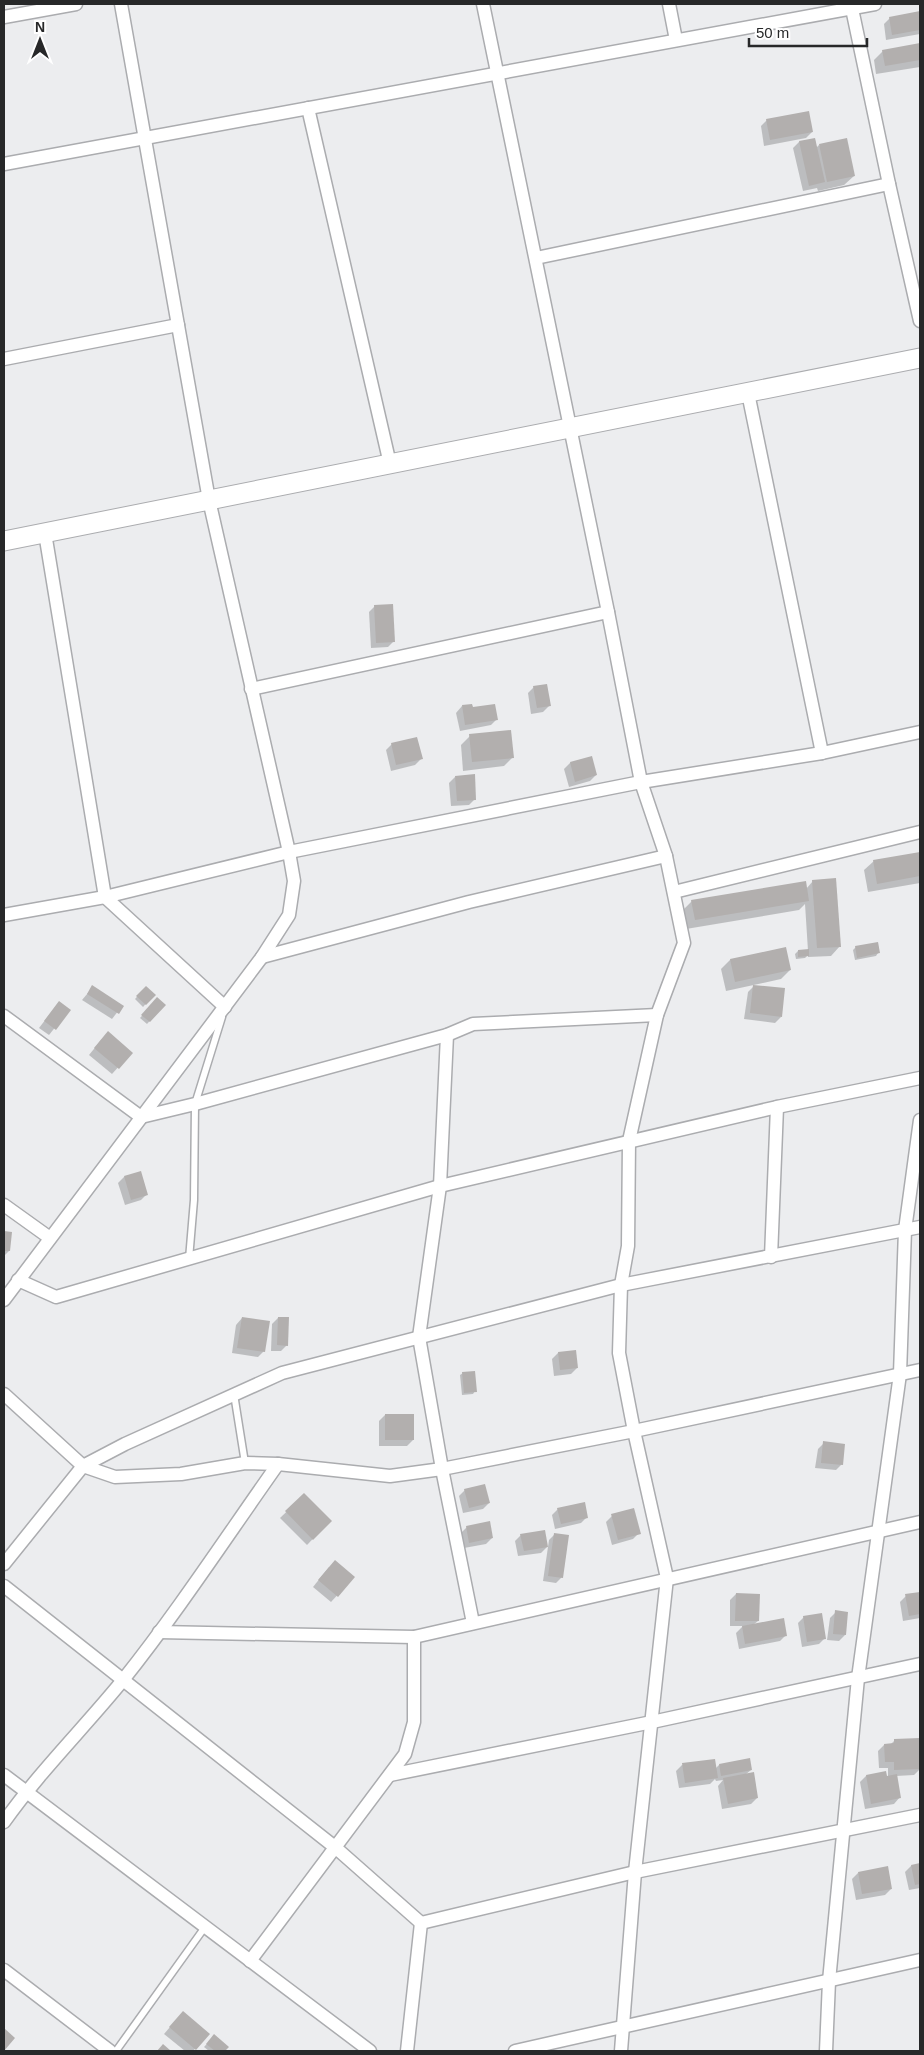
<svg xmlns="http://www.w3.org/2000/svg" width="924" height="2055" font-family="Arial,sans-serif">
<style>
.shadow{fill:#0003}
.building{fill:#b2afae}
.lines{fill:none;stroke-linecap:round;stroke-linejoin:round}
.lane-casing{stroke:#abacaf;stroke-width:9}
.street-casing{stroke:#abacaf;stroke-width:15}
.secondary-casing{stroke:#abacaf;stroke-width:21}
.lane{stroke:#fff;stroke-width:6}
.street{stroke:#fff;stroke-width:12}
.secondary{stroke:#fff;stroke-width:19}
</style>
<rect width="100%" height="100%" fill="#ecedef"/>
<!-- shadow -->
<g class="shadow">
<path d="M920,12v22l-34,6 -2,-16 6,-6z"/>
<path d="M920,45v22l-44,7 -2,-14 9,-9z"/>
<path d="M767,120l45,12 -6,6 -42,8 -3,-20z"/>
<path d="M815,139l1,9 3,-3 35,31 -10,9 -26,6 -1,-3 -14,3 -10,-43 6,-6z"/>
<path d="M375,606l19,35 -6,6 -17,1 -2,-36z"/>
<path d="M534,687l15,19 -6,6 -12,2 -3,-21z"/>
<path d="M462,706l10,3 25,10 -6,6 -31,6 -4,-18z"/>
<path d="M470,736l43,21 -9,9 -41,5 -2,-26z"/>
<path d="M392,744l29,15 -6,6 -24,6 -5,-21z"/>
<path d="M591,758l5,17 -6,6 -21,6 -5,-18 6,-6z"/>
<path d="M455,777l20,22 -6,6 -18,1 -2,-23z"/>
<path d="M920,853v30l-52,9 -4,-22 10,-9z"/>
<path d="M813,881l27,65 -9,10 -23,1v-2l-3,3 -9,1 -1,-5 3,-3h10l-3,-47 -6,6 -113,19 -3,-19 9,-9 114,-12z"/>
<path d="M856,947l22,6 -2,3 -21,4 -2,-10z"/>
<path d="M785,948l5,22 -9,9 -55,12 -5,-22 9,-9z"/>
<path d="M754,986l27,31 -6,6 -31,-4 4,-27z"/>
<path d="M93,987l29,19 -10,13 -30,-19z"/>
<path d="M146,987l8,8 -11,12 -8,-8z"/>
<path d="M157,999l7,6 -17,19 -7,-6z"/>
<path d="M59,1002l10,8 -20,25 -10,-7z"/>
<path d="M102,1039l29,14 -19,21 -23,-19z"/>
<path d="M140,1173l7,21 -6,6 -16,5 -7,-22 6,-6z"/>
<path d="M4,1233h6l-1,18 -5,5z"/>
<path d="M242,1318l22,33 -6,6 -26,-4 4,-28z"/>
<path d="M278,1318l9,27 -6,6h-10l1,-27z"/>
<path d="M575,1351l2,17 -6,6 -17,2 -2,-17 6,-6z"/>
<path d="M463,1373l12,18 -2,3 -11,1 -2,-20z"/>
<path d="M385,1415l28,25 -6,6h-28v-25z"/>
<path d="M824,1443l18,21 -6,6 -21,-2 3,-19z"/>
<path d="M465,1490l24,13 -6,6 -20,4 -4,-17z"/>
<path d="M304,1495l26,26 -23,24 -27,-27z"/>
<path d="M558,1509l29,8 -6,6 -26,6 -3,-14z"/>
<path d="M612,1516l27,17 -6,6 -21,6 -6,-23z"/>
<path d="M467,1527l25,11 -6,6 -22,4 -3,-15z"/>
<path d="M555,1534l7,43 -6,6 -13,-2 6,-41z"/>
<path d="M521,1535l26,12 -6,6 -23,3 -3,-15z"/>
<path d="M329,1567l25,10 -23,25 -18,-15z"/>
<path d="M920,1593v25l-17,3 -3,-19 6,-6z"/>
<path d="M736,1594l22,27 -5,4 33,10 -6,6 -41,8 -3,-16 7,-7h-13v-26z"/>
<path d="M836,1612l9,23 -6,6 -12,-1 3,-22z"/>
<path d="M804,1617l21,21 -6,6 -17,3 -4,-24z"/>
<path d="M895,1740l25,29 -6,6 -18,1 4,21 -6,7 -29,5 -5,-27 6,-6 22,1v-9h-9l-1,-17 6,-6h6z"/>
<path d="M682,1765l33,4 4,-4 32,5 -6,5 12,23 -6,6 -29,5 -4,-23 5,-6 -7,1 -1,-2 -5,5 -31,4 -3,-17z"/>
<path d="M920,1864v24l-11,2 -4,-18 6,-6z"/>
<path d="M858,1873l33,16 -6,6 -29,5 -4,-21z"/>
<path d="M177,2019l31,15 -15,17h-8l-21,-17z"/>
<path d="M214,2036l13,12 -3,3h-15l-5,-4z"/>
</g>
<!-- building -->
<g class="building">
<path d="M920,11v19l-28,5 -3,-18z"/>
<path d="M920,43v17l-35,6 -3,-16z"/>
<path d="M809,111l4,21 -43,8 -4,-21z"/>
<path d="M815,138l10,44 -16,4 -10,-45z"/>
<path d="M847,138l8,38 -28,6 -8,-38z"/>
<path d="M393,604l2,38 -19,1 -2,-38z"/>
<path d="M547,684l4,22 -14,2 -4,-22z"/>
<path d="M472,704l1,3 22,-3 3,16 -33,5 -3,-20z"/>
<path d="M511,730l3,28 -42,4 -3,-28z"/>
<path d="M417,737l6,22 -27,6 -5,-22z"/>
<path d="M592,756l5,19 -22,7 -5,-20z"/>
<path d="M475,774l1,26 -19,1 -2,-25z"/>
<path d="M920,852v24l-43,8 -4,-24z"/>
<path d="M836,878l5,69 -24,1 -5,-68z"/>
<path d="M806,881l3,20 -114,19 -4,-20z"/>
<path d="M878,942l2,11 -23,5 -2,-12z"/>
<path d="M786,947l5,23 -56,12 -5,-23z"/>
<path d="M809,949v7l-11,1v-7z"/>
<path d="M92,985l32,21 -5,8 -32,-20z"/>
<path d="M753,985l32,3 -3,29 -32,-4z"/>
<path d="M146,986l10,9 -10,10 -10,-9z"/>
<path d="M157,997l9,8 -16,17 -9,-7z"/>
<path d="M59,1001l12,9 -15,20 -12,-9z"/>
<path d="M108,1031l25,22 -14,16 -25,-21z"/>
<path d="M141,1171l7,24 -17,5 -7,-24z"/>
<path d="M4,1231l8,1 -2,19h-6z"/>
<path d="M242,1317l28,4 -5,31 -28,-4z"/>
<path d="M278,1317h11l-1,29 -11,-1z"/>
<path d="M576,1350l2,18 -18,2 -2,-18z"/>
<path d="M475,1371l2,21 -13,1 -2,-21z"/>
<rect x="385" y="1414" width="29" height="26"/>
<path d="M823,1441l22,3 -2,21 -22,-2z"/>
<path d="M485,1484l5,19 -21,5 -5,-19z"/>
<path d="M304,1493l28,28 -19,19 -28,-29z"/>
<path d="M585,1502l3,16 -27,6 -4,-16z"/>
<path d="M634,1508l7,26 -23,6 -7,-26z"/>
<path d="M490,1521l3,17 -24,5 -3,-17z"/>
<path d="M545,1530l3,17 -24,4 -4,-17z"/>
<path d="M554,1533l15,2 -6,43 -15,-2z"/>
<path d="M335,1560l20,17 -17,20 -20,-17z"/>
<path d="M920,1592v22l-11,2 -4,-22z"/>
<path d="M736,1593l24,1 -1,27h-24z"/>
<path d="M835,1610l13,2 -2,23 -13,-1z"/>
<path d="M822,1613l4,26 -19,3 -4,-26z"/>
<path d="M784,1618l3,18 -42,8 -3,-18z"/>
<path d="M920,1738v31l-26,1v-8h-9l-1,-18 10,-1v-4z"/>
<path d="M750,1758l2,12 -31,6 -2,-12z"/>
<path d="M715,1759l3,19 -33,5 -3,-20z"/>
<path d="M886,1771l1,5 10,-2 4,24 -30,6 -5,-29z"/>
<path d="M754,1772l4,26 -30,6 -5,-26z"/>
<path d="M920,1863v21l-5,1 -4,-20z"/>
<path d="M888,1866l4,23 -30,5 -4,-22z"/>
<path d="M183,2011l27,23 -14,16 -27,-23z"/>
<path d="M4,2028l11,10 -11,13z"/>
<path d="M214,2034l15,13 -4,4h-10l-9,-7z"/>
<path d="M163,2044l8,7h-14z"/>
</g>
<g class="lines">
<!-- lane casing -->
<g class="lane-casing">
<g id="lane">
<path d="M189,1259l5,-59 1,-96 27,-87"/>
<path d="M234,1394l11,69"/>
<path d="M116,2051l89,-124"/>
</g>
</g>
<!-- street casing -->
<g class="street-casing">
<g id="street">
<path d="M483,4l125,608 33,170 25,74 18,87 -27,72 -28,126 -1,105 -7,39 -2,68 15,78 33,147 -32,294 -14,179"/>
<path d="M669,4l7,36"/>
<path d="M851,4l38,180 31,137"/>
<path d="M4,17l72,-13"/>
<path d="M308,108l82,356"/>
<path d="M4,164l871,-160"/>
<path d="M536,258l353,-74"/>
<path d="M4,359l174,-34"/>
<path d="M748,393l74,360"/>
<path d="M45,533l60,364 120,110"/>
<path d="M251,689l357,-77"/>
<path d="M674,892l246,-60"/>
<path d="M4,915l101,-18 184,-45 352,-70 181,-29 98,-21"/>
<path d="M262,957l207,-55 197,-46"/>
<path d="M4,1016l137,101 54,-13 252,-69 26,-11 184,-9"/>
<path d="M447,1035l-7,151 -21,151 23,132 31,154"/>
<path d="M4,1205l46,33"/>
<path d="M771,1257l6,-150"/>
<path d="M18,1280l38,17 384,-111 337,-79 143,-29"/>
<path d="M4,1300l258,-343 27,-42 5,-34 -5,-29 -80,-352 -88,-496"/>
<path d="M4,1394l79,72 42,-22 157,-71 339,-88 299,-58"/>
<path d="M4,1564l79,-98 32,11 66,-3 64,-11 33,1 112,12 52,-7 192,-38 286,-61"/>
<path d="M4,1586l332,262 85,75"/>
<path d="M159,1632l255,5 506,-115"/>
<path d="M4,1775l366,276"/>
<path d="M390,1775l262,-53 268,-58"/>
<path d="M4,1822c36,-51 80,-94 119,-142 55,-69 104,-144 155,-216"/>
<path d="M421,1923l214,-51 285,-57"/>
<path d="M250,1961l155,-207 9,-32v-85"/>
<path d="M4,1970l106,81"/>
<path d="M407,2051l14,-128"/>
<path d="M515,2051l405,-91"/>
<path d="M826,2051l3,-70 29,-303 42,-304 5,-144 15,-110"/>
</g>
</g>
<!-- secondary casing -->
<g class="secondary-casing">
<path id="secondary" d="M4,541l916,-183"/>
</g>
<!-- lane -->
<use href="#lane" class="lane"/>
<!-- street -->
<use href="#street" class="street"/>
<!-- secondary -->
<use href="#secondary" class="secondary"/>
</g>
<!-- border -->
<rect width="924" height="2055" fill="none" stroke="#272829" stroke-width="10"/>
<!-- north arrow -->
<g transform="translate(40 40)" stroke="#ffffff" stroke-width="4" paint-order="stroke">
<path d="M0-4L9 19L0 12L-9 19Z" fill="#272829"/>
<text y="-8" font-size="14" font-weight="bold" text-anchor="middle" fill="#272829">N</text>
</g>
<!-- scale -->
<path d="M749 38v8h118v-8" fill="none" stroke="#272829" stroke-width="2.5"/>
<text x="756" y="38" font-size="15" fill="#272829" stroke="#ffffff" stroke-width="4" paint-order="stroke">50 m</text>
</svg>
